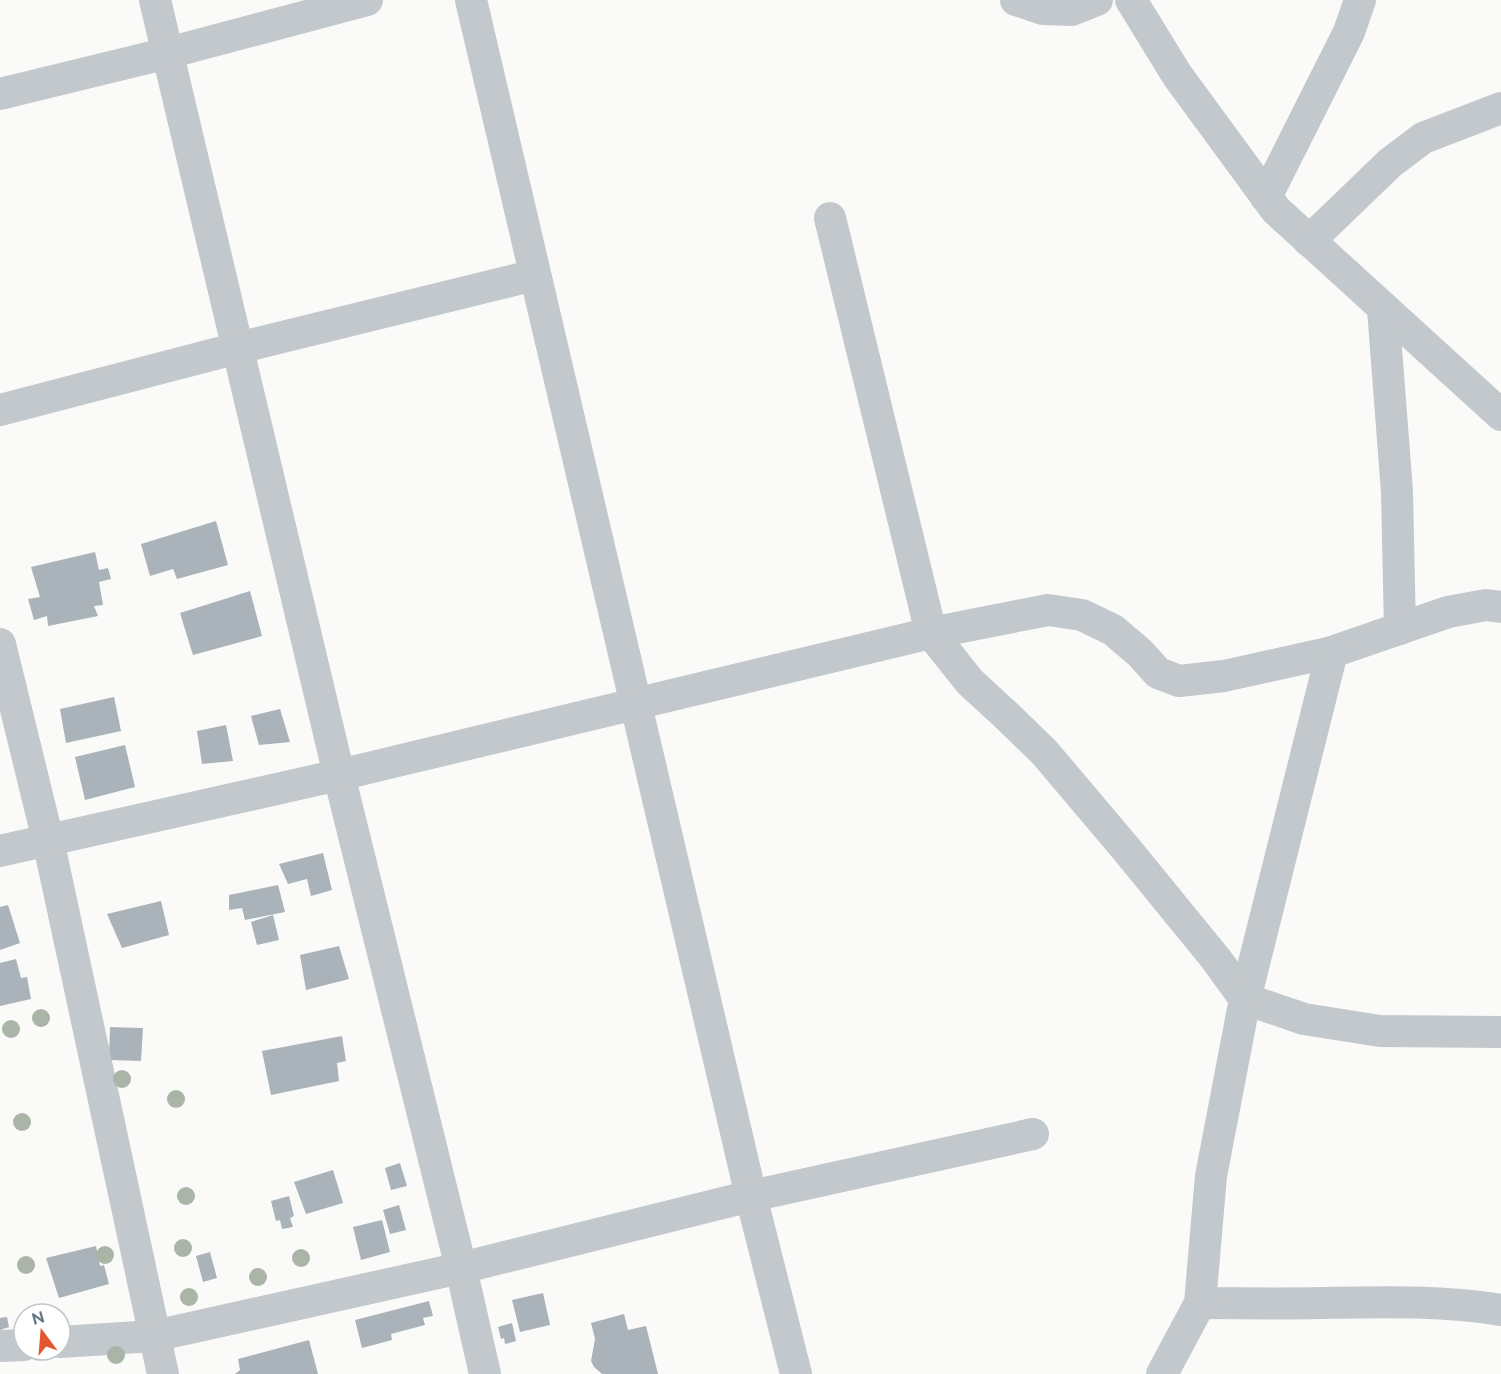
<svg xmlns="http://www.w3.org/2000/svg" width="1501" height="1374" font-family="Raleway,sans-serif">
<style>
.building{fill:#aab3b9}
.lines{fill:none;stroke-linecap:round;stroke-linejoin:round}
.minor{stroke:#c3c8cc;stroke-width:32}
.tree{fill:#aab4a7}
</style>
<rect width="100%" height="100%" fill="#fafaf8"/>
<!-- building -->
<g class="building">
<path d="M216,521l12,44 -51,14 -4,-10 -23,7 -9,-32z"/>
<path d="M95,552l4,18 9,-2 3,11 -12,3 4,23 -9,1 4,10 -50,10 -1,-10 -13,4 -6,-21 12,-2 -9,-30z"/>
<path d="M250,591l12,45 -69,19 -13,-42z"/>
<path d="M114,697l7,34 -55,12 -6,-34z"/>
<path d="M280,709l10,33 -31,3 -8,-29z"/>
<path d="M226,725l7,36 -31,3 -5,-33z"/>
<path d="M125,745l10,42 -50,13 -10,-43z"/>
<path d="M323,853l9,37 -21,6 -4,-17 -19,5 -9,-20z"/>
<path d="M278,885l7,27 -40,8 -3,-12 -13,2v-15z"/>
<path d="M161,901l8,34 -47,13 -15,-34z"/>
<path d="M8,905l12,38 -20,7v-43z"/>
<path d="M273,915l6,25 -22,5 -6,-23z"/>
<path d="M339,946l10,33 -43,11 -6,-35z"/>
<path d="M16,959l5,19 6,-1 4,22 -31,7v-43z"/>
<path d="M110,1027l33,1 -2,33 -32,-1z"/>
<path d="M342,1036l4,25 -9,2 2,18 -68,14 -9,-44z"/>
<path d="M400,1163l7,23 -16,4 -6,-22z"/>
<path d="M333,1170l10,33 -37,11 -12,-32z"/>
<path d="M289,1196l5,20 -4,2 3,9 -11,2 -2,-9 -4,1 -5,-20z"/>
<path d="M399,1205l7,25 -16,4 -7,-24z"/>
<path d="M382,1220l8,32 -29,8 -8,-33z"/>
<path d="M96,1246l4,20 4,-1 5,19 -50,14 -13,-40z"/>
<path d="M210,1252l7,26 -14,4 -7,-26z"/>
<path d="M543,1293l7,32 -30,7 -8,-32z"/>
<path d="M429,1301l4,15 -10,2 2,7 -34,9 1,6 -30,8 -7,-28z"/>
<path d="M624,1314l4,16 18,-4 12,48h-56l-8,-7 -3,-6 4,-22 -4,-16z"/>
<path d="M7,1317l2,10 -9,3v-12z"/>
<path d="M512,1323l4,18 -11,3 -1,-6 -3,1 -3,-12z"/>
<path d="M309,1340l9,34h-83l5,-4 -2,-11z"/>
</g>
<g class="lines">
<!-- minor -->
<g class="minor">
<path d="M155,0l184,775 122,493 24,106"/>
<path d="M471,0l280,1196 45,178"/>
<path d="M1016,0l27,9 29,1 25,-10"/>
<path d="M1131,0l46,75 99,135 225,205"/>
<path d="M0,94l168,-41 199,-53"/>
<path d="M1266,197l83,-165 11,-32"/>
<path d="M830,218l101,415 39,49 37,34 38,37 82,97 89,109 29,40 59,20 76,12 121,1"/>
<path d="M1309,241l81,-78 33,-25 78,-30"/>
<path d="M1383,309l14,183 3,137"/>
<path d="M0,410l238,-62 297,-73"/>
<path d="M0,644l48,196 115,534"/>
<path d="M0,851l339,-76 592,-142 117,-23 34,5 31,15 27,23 18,20 21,8 45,-5 108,-24 116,-40 38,-7 15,2"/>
<path d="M1200,1303c40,0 79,1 119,0 61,-1 122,-3 182,7"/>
<path d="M60,1342l94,-6 307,-68 290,-72 282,-62"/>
<path d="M0,1346l24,-1"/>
<path d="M1162,1374l38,-71 11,-127 34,-177 87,-347"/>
</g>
</g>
<!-- trees -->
<g class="tree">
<circle cx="41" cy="1018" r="9"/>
<circle cx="11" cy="1029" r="9"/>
<circle cx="122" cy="1079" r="9"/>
<circle cx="176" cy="1099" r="9"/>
<circle cx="22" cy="1122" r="9"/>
<circle cx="186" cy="1196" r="9"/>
<circle cx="183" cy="1248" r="9"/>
<circle cx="105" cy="1255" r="9"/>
<circle cx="301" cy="1258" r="9"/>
<circle cx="26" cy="1265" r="9"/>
<circle cx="258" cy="1277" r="9"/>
<circle cx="189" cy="1297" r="9"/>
<circle cx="116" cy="1355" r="9"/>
</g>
<!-- north arrow -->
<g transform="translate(42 1332) rotate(344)"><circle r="28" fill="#ffffff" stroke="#c1c8cd" stroke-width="1.5"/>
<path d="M0-4.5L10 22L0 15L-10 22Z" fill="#e4572e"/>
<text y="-9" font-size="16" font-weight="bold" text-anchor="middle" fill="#657683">N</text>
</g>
</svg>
